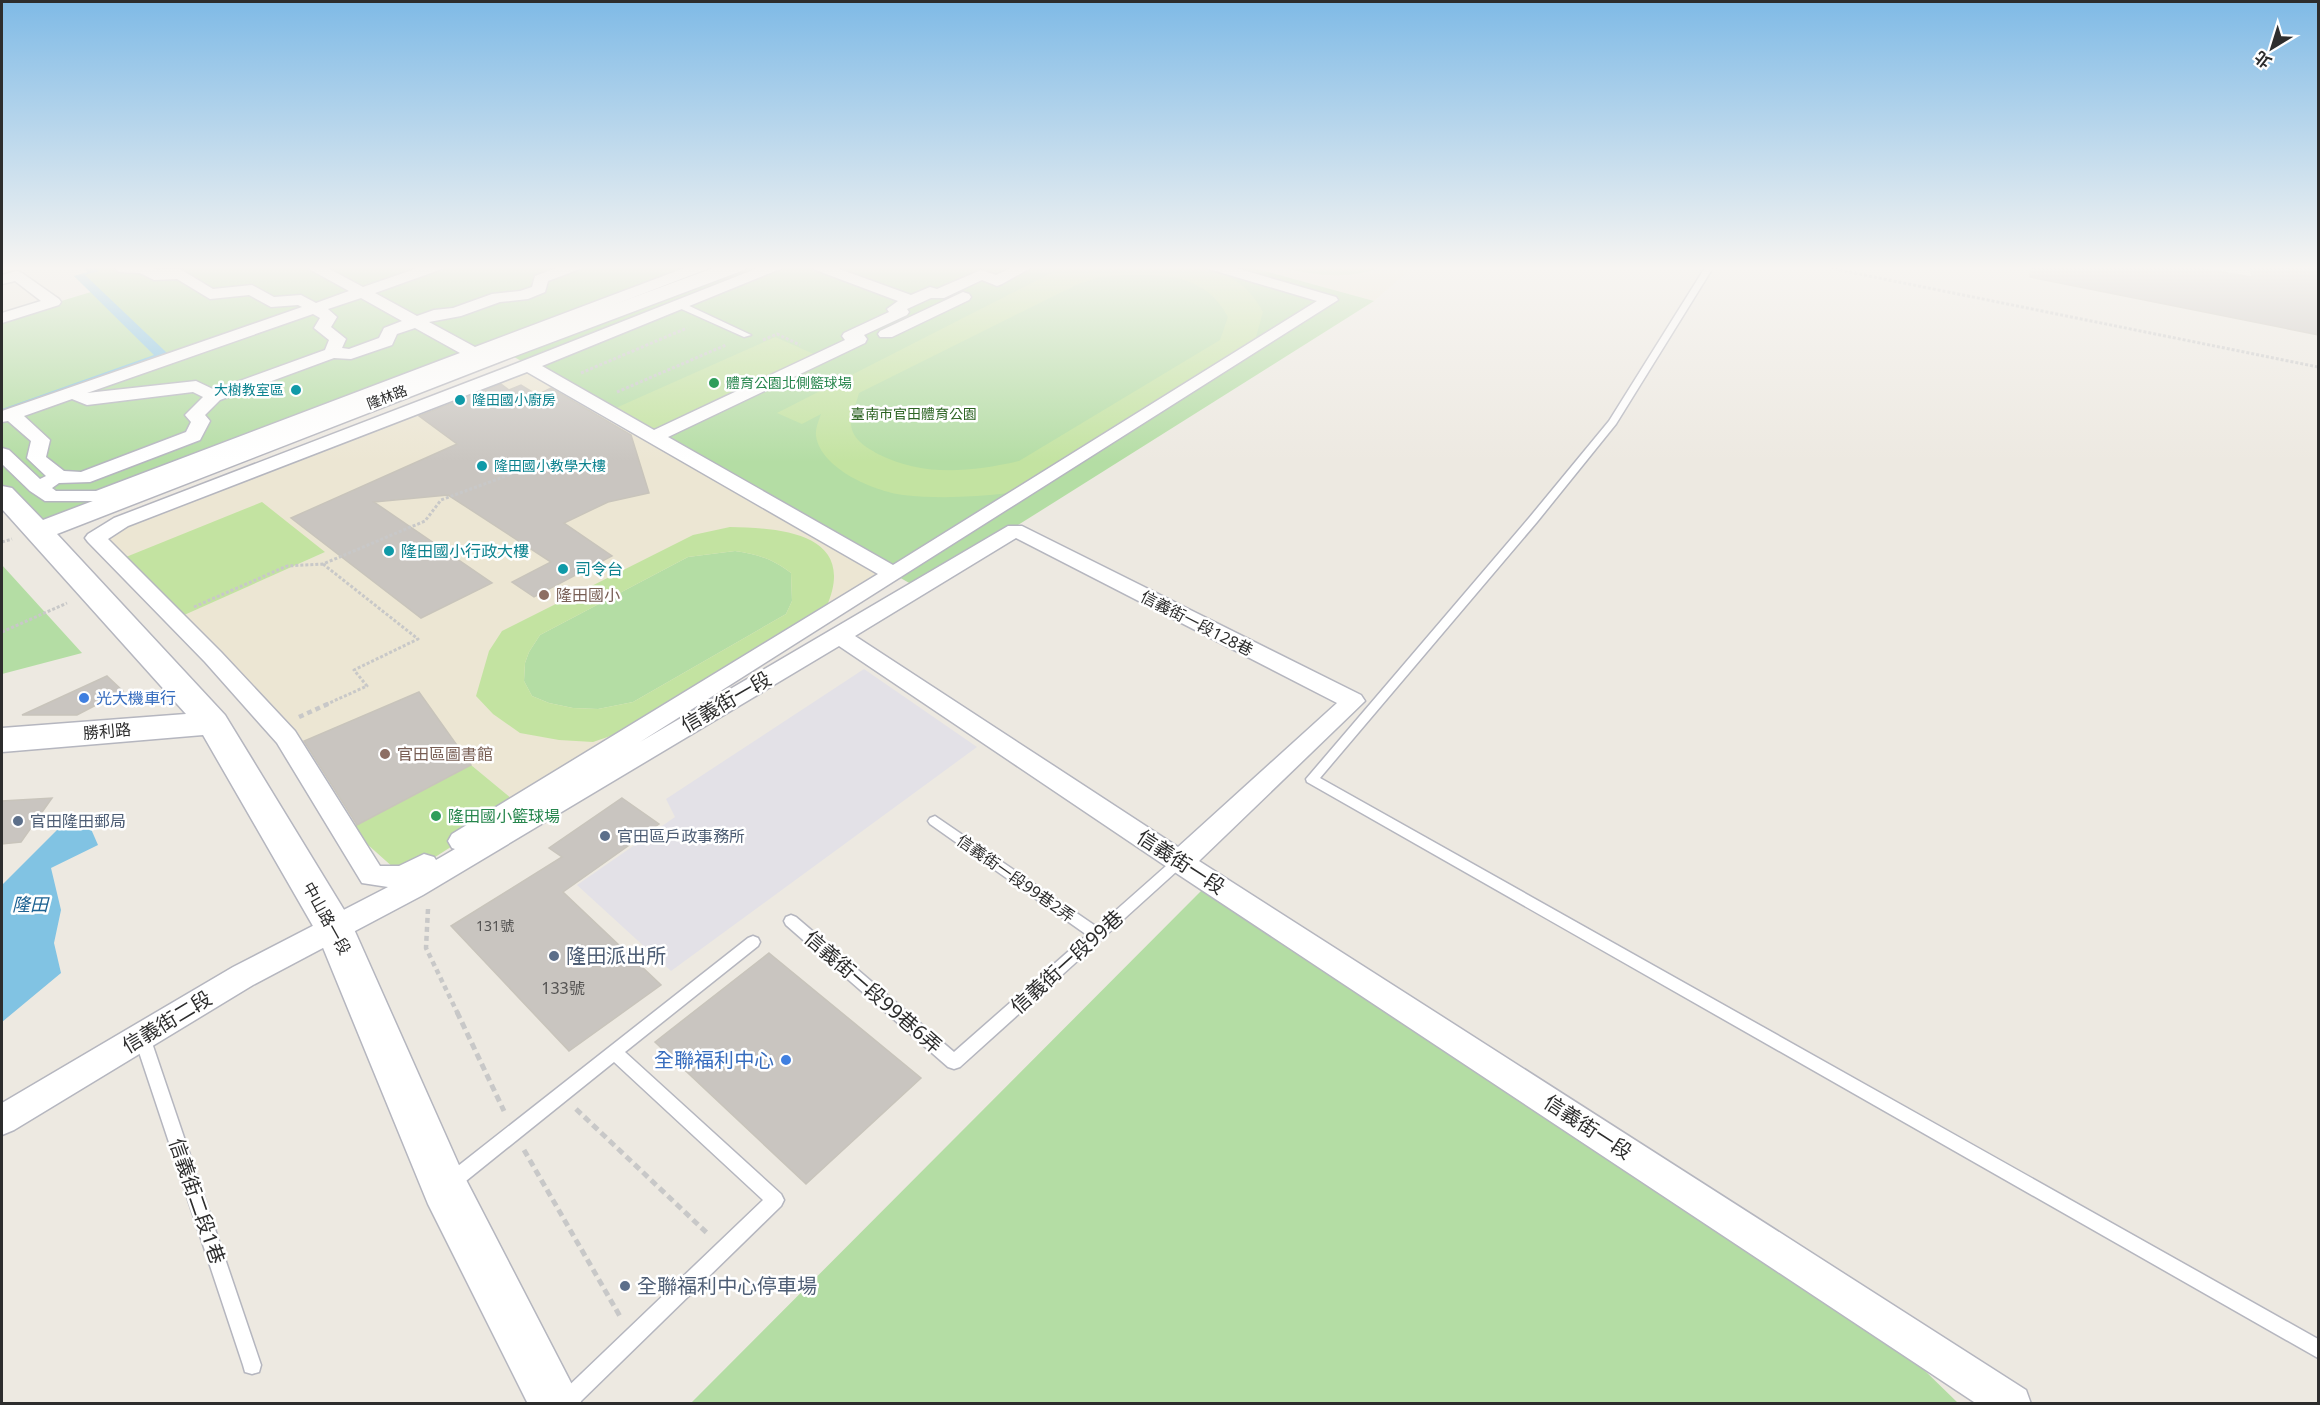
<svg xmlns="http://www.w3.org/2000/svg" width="2320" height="1405" font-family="'Noto Sans','Noto Sans TC',sans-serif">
<rect width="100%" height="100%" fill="#ede9e1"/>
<path fill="#e3e1e7" d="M 864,669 L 977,747 L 671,971 L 577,885 L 675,817 L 666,799 Z"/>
<path fill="#ece6d3" d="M 1246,266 L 1414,266 L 1374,301 Z
M 525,362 L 893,574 L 518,804 L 471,765 L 419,692 L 301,743 L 182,616 L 325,552 L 121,559 L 99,537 Z"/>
<path fill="#b4dda4" d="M 80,266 L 732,266 L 39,531 L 2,494 L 2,319 L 91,292 L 74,276 L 88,272 Z
M 737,266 L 1246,266 L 1374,301 L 918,588 L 509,354 Z
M 735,551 C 757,554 773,559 791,573 L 792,601 L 786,614 L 633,702 L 598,709 L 573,708 L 549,703 L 532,696 L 524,681 L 525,663 L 529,652 L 540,635 L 688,557 Z
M 2,565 L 82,653 L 2,674 Z
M 1203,889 L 1918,1364 L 1958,1403 L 690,1404 Z"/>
<path fill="#c3e3a1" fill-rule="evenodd" d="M 1065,266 L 1195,266 C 1227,273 1247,282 1263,312 L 1256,337 L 1248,349 L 1009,493 C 974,497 939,499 903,495 C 874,491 821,469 816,436 C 815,429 819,420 821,414 L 802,424 L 777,413 ZM 1124,275 C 1167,275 1205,274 1228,317 L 1220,340 L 1019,461 C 971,472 923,477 878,454 C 866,447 853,440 851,425 C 850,416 857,402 859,393 L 1078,284 L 1101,277 Z
M 1275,266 L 1384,266 C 1351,281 1309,275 1275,266 Z
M 775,337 L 816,355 L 649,434 L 609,411 Z
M 262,502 L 325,552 L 182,616 L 121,559 Z
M 730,527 C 783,528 859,534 826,608 L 628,730 L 593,742 L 559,740 L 520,733 L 493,714 L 476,696 L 489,651 L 502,631 L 693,535 ZM 735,551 C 757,554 773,559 791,573 L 792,601 L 786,614 L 633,702 L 598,709 L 573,708 L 549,703 L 532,696 L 524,681 L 525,663 L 529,652 L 540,635 L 688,557 Z
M 471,765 L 518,804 L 404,877 L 349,828 Z"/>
<path fill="#81c3e3" d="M 80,266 L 92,266 L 99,271 L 85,275 L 167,353 L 2,412 L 2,409 L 154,355 L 74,276 L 88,272 Z
M 63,824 L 91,829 L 98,845 L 51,868 L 61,910 L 54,943 L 61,973 L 2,1022 L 2,885 Z"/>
<path fill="#c9c5c0" stroke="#c8c4bb" stroke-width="1.5" d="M 2031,266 L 2186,266 L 2252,277 L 2250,266 L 2319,266 L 2319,335 L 2030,277 Z
M 501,384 L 509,390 L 521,385 L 537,395 L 551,388 L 631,435 L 649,493 L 608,502 L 564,523 L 612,556 L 534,597 L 512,582 L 551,562 L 448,495 L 374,502 L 492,583 L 421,618 L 291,518 L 457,444 L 419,416 Z
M 107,676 L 123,691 L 77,715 L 22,715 Z
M 419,692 L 471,765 L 357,825 L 304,741 Z
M 52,798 L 21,842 L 2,844 L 2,801 Z
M 622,798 L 659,824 L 563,892 L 661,985 L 569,1051 L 451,926 L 562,857 L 549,848 Z
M 769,953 L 921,1078 L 806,1184 L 655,1042 Z"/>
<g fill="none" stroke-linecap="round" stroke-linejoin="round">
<g stroke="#b5b6bf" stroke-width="3">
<path id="lane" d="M 1706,266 L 1714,266 L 1616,424 L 1537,522 L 1320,778 L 2318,1339 L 2318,1358 L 1307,782 L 1306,779 L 1529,518 L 1609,421 Z
M 677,303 L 683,303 L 751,335 L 744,337 L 677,307 Z
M 935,816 L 1097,927 L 1175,858 L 1180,857 L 1185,858 L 1187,862 L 960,1067 L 954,1069 L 948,1067 L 786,925 L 784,921 L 786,917 L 791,915 L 796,917 L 954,1052 L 1087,935 L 930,824 L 928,821 L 930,818 Z
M 753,936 L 758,938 L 760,942 L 758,946 L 625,1052 L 781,1194 L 784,1200 L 781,1206 L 578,1404 L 556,1404 L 558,1396 L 763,1200 L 614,1062 L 456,1189 L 450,1191 L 444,1189 L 442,1183 L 444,1177 L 748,938 Z
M 142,1030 L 147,1032 L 150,1037 L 261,1365 L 259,1372 L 252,1374 L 245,1372 L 243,1365 L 134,1037 L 137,1032 Z"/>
</g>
<g stroke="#b5b6bf" stroke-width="3">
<path id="street" d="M 112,266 L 149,266 L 157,270 L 180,269 L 213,289 L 252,285 L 274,297 L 301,295 L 316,303 L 349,291 L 309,269 L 307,266 L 324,266 L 363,287 L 424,266 L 444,266 L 442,269 L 375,293 L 417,316 L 434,310 L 453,308 L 492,294 L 520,291 L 532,287 L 535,276 L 562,266 L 582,266 L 580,269 L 548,281 L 545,292 L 528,299 L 500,302 L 461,316 L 429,322 L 475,347 L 690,266 L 710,266 L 707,269 L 105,501 L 45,501 L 30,491 L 2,464 L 2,448 L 9,450 L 40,479 L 46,476 L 27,458 L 31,441 L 8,421 L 2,422 L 2,411 L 302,307 L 298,305 L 271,307 L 249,295 L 210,299 L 177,279 L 154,280 L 140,273 L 119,272 ZM 361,298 L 402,321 L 384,328 L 379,338 L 349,349 L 342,348 L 346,339 L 331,327 L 337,317 L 328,309 ZM 313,314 L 320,318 L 314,328 L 329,340 L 325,350 L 215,390 L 196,381 L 87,393 ZM 415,328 L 460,353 L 96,491 L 56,491 L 52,488 L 59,483 L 90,482 L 200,440 L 210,421 L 205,415 L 220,400 L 334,358 L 351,359 L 392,345 L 397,334 ZM 193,392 L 203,397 L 185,415 L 191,422 L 186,432 L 81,472 L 64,471 L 46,457 L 50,440 L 24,416 L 72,399 L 87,405 Z
M 763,266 L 783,266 L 780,269 L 542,366 L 654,430 L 845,340 L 842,336 L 844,333 L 889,312 L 887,309 L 898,301 L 813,269 L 811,266 L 831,266 L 911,295 L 930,287 L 937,289 L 981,270 L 996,275 L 1015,266 L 1034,266 L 1002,284 L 997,286 L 982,280 L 944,298 L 931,298 L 907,309 L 909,312 L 907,315 L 864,335 L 867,339 L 865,343 L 668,437 L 893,565 L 1317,301 L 1209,269 L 1207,266 L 1229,266 L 1336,297 L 1338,300 L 640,742 L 1008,526 L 1022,526 L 1361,695 L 1365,701 L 1199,861 L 2026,1390 L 2031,1404 L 1977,1404 L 1170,869 L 839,646 L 423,895 L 253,985 L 14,1130 L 2,1135 L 2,1103 L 233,967 L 388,887 L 362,883 L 277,743 L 205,662 L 88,542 L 85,538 L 88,534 L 114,518 L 515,364 ZM 527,372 L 878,574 L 452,834 L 448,841 L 452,848 L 455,849 L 436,860 L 434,857 L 424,854 L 399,866 L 380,866 L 295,731 L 221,652 L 108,539 L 128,526 ZM 1016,538 L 1337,703 L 1178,847 L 855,636 Z
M 17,271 L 22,273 L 59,299 L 61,302 L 59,305 L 2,323 L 2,313 L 41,301 L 15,281 L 2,284 L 2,275 Z
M 963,292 L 969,294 L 971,297 L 969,300 L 892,337 L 880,337 L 878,334 L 880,331 Z"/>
</g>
<g stroke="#b5b6bf" stroke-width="3">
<path id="secondary" d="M 719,266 L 747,266 L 744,270 L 502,361 L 57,534 L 225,715 L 349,918 L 462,1172 L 582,1404 L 528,1404 L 428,1204 L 317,933 L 203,735 L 2,752 L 2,728 L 186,714 L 2,509 L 2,486 L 12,488 L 43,520 L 486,351 Z"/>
</g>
<path stroke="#c8c8c8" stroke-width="3" stroke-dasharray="3 2" stroke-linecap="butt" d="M 1820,266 L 2318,367
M 763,340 L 777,334 L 800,345
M 581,373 L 687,328
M 617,392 L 726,345
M 2,542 L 12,539
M 323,564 L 418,639 L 354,670 L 367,686 L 327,704
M 194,607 L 287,566 L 323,564 L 425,521 L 441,500 L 541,463
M 2,632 L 67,603"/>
<path stroke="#c8c8c8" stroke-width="4.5" stroke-dasharray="5 4" stroke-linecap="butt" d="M 299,717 L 330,703
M 428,909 L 426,948 L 458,1014"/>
<path stroke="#c8c8c8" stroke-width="5" stroke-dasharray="7 4.5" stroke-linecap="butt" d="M 457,1012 L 504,1111
M 576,1109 L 708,1234
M 524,1150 L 621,1318"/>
<use href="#lane" fill="#fff" fill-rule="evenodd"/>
<use href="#street" fill="#fff" fill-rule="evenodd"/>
<use href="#secondary" fill="#fff" fill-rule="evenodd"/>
</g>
<linearGradient id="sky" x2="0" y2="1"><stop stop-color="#7fbae6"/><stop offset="0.58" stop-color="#f7f5f2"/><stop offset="1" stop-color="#f7f5f2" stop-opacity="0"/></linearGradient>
<rect width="2320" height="462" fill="url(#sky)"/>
<g fill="#2e9e5b" stroke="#fff" stroke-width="2">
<circle cx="714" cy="383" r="6"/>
<circle cx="436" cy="816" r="6"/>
</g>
<g fill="#0f9aa8" stroke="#fff" stroke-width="2">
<circle cx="296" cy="390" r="6"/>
<circle cx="460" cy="400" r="6"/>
<circle cx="482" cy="466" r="6"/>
<circle cx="389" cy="551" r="6"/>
<circle cx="563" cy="569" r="6"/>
</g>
<g fill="#8d6e63" stroke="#fff" stroke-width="2">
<circle cx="544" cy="595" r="6"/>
<circle cx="385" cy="754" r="6"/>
</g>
<g fill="#3f7fe0" stroke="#fff" stroke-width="2">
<circle cx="84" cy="698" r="6"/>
<circle cx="786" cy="1060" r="6"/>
</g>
<g fill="#5c6f8a" stroke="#fff" stroke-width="2">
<circle cx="18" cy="821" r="6"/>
<circle cx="605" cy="836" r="6"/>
<circle cx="554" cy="956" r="6"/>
<circle cx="625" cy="1286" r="6"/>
</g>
<g text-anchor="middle" stroke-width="5" stroke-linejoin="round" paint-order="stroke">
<g font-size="14" fill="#27864d" stroke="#fff" text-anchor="start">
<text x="726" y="388">體育公園北側籃球場</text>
</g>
<g font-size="14" fill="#0d838f" stroke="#fff" text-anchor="start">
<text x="284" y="395" text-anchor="end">大樹教室區</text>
<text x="472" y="405">隆田國小廚房</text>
<text x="494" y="471">隆田國小教學大樓</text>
</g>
<g font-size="14" fill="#2d2d2d" stroke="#fff">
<text transform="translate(387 397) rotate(-21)" y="5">隆林路</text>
</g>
<g font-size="14" fill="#2d6423" stroke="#fff">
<text x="914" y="419">臺南市官田體育公園</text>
</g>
<g font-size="14" fill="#545352">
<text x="495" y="931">131號</text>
</g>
<g font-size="16" fill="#0d838f" stroke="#fff" text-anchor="start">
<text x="401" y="557">隆田國小行政大樓</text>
<text x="575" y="575">司令台</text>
</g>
<g font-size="16" fill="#785e54" stroke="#fff" text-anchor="start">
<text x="556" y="601">隆田國小</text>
<text x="397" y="760">官田區圖書館</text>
</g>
<g font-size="16" fill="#2d2d2d" stroke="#fff">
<text transform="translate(1197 623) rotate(27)" y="6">信義街一段128巷</text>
<text transform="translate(107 731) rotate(-5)" y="6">勝利路</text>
<text transform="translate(1016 878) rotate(35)" y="6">信義街一段99巷2弄</text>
<text transform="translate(327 918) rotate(61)" y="6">中山路一段</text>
</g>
<g font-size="16" fill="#366cbe" stroke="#fff" text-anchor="start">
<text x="96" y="704">光大機車行</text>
</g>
<g font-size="16" fill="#27864d" stroke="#fff" text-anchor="start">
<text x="448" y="822">隆田國小籃球場</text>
</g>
<g font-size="16" fill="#4e5e75" stroke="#fff" text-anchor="start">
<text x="30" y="827">官田隆田郵局</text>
<text x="617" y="842">官田區戶政事務所</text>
</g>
<g font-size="16" fill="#545352">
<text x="563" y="994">133號</text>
</g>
<g font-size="18" font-style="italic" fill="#1d6292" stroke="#fff">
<text x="30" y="911">隆田</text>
</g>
<g font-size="20" fill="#2d2d2d" stroke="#fff">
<text transform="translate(726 702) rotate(-30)" y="7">信義街一段</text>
<text transform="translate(1181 862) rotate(33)" y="7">信義街一段</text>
<text transform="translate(1067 962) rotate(-42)" y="7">信義街一段99巷</text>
<text transform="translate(873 992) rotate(41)" y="7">信義街一段99巷6弄</text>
<text transform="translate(167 1022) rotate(-31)" y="7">信義街二段</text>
<text transform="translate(1588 1127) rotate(33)" y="7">信義街一段</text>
<text transform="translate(197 1201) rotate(71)" y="7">信義街二段1巷</text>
</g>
<g font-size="20" fill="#4e5e75" stroke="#fff" text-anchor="start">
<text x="566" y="963">隆田派出所</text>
<text x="637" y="1293">全聯福利中心停車場</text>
</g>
<g font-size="20" fill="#366cbe" stroke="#fff" text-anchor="end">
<text x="774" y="1067">全聯福利中心</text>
</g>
</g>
<rect width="2320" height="1405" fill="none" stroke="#2d2d2d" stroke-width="6"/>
<g transform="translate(2272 48) rotate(218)" stroke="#ffffff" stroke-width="4.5" paint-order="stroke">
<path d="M0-4.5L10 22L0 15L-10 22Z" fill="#2d2d2d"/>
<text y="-9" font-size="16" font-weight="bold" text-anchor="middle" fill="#2d2d2d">北</text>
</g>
</svg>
